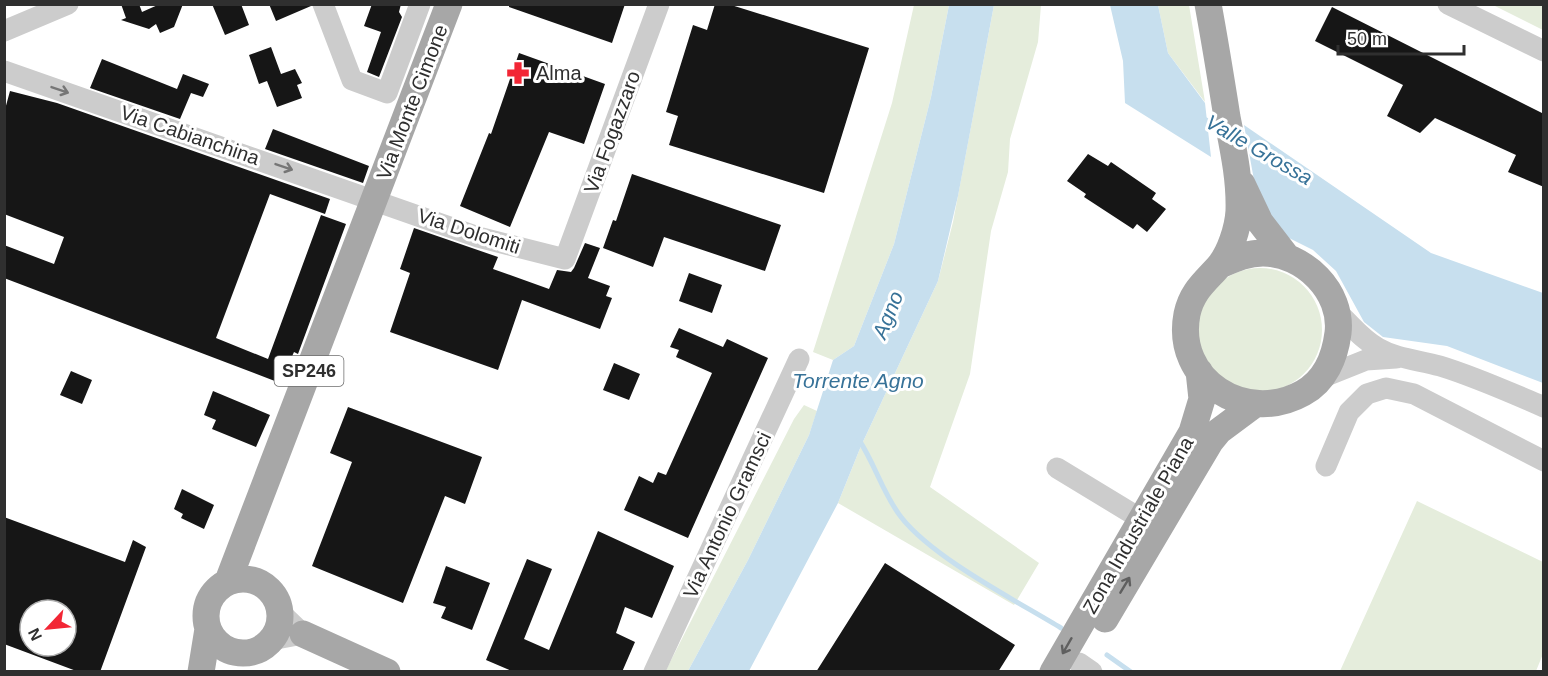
<svg xmlns="http://www.w3.org/2000/svg" width="1548" height="676" font-family="Arial,sans-serif">
<rect width="100%" height="100%" fill="#fff"/>
<path fill="#e5eddc" d="M 914,5 L 949,5 L 931,97 L 894,244 L 854,346 L 833,360 L 813,352 L 892,103 Z
M 994,5 L 1041,5 L 1038,42 L 1010,139 L 1008,172 L 991,231 L 970,374 L 930,487 L 1039,563 L 1014,605 L 838,503 L 861,446 L 938,281 L 953,222 Z
M 1158,5 L 1189,5 L 1205,102 L 1168,53 Z
M 1493,5 L 1543,5 L 1543,30 Z
M1198 330a62 62 0 1 1 124 0a62 62 0 1 1-124 0Z
M 804,405 L 817,411 L 809,435 L 748,560 L 688,671 L 665,672 L 794,419 Z
M 1417,501 L 1543,562 L 1543,654 L 1536,671 L 1340,671 Z"/>
<path fill="#c7dfee" d="M 949,5 L 994,5 L 958,196 L 938,281 L 861,446 L 838,503 L 749,671 L 688,671 L 748,560 L 809,435 L 833,360 L 854,346 L 894,244 L 931,97 Z
M 1110,5 L 1158,5 L 1168,53 L 1205,103 L 1211,157 L 1125,103 L 1123,61 Z
M 1244,125 L 1431,253 L 1543,293 L 1543,383 L 1447,346 L 1383,337 L 1364,322 L 1336,271 L 1313,250 L 1289,238 L 1269,220 L 1256,191 Z"/>
<g fill="none" stroke-linecap="round" stroke-linejoin="round">
<path stroke="#c7dfee" stroke-width="5" d="M 1202,118 L 1220,127
M 859,440 C 875,464 883,494 901,517 C 933,558 1015,600 1061,628
M 1107,655 L 1131,672"/>
</g>
<path fill="#161616" fill-rule="evenodd" d="M 121,4 L 139,4 L 142,12 L 160,4 L 183,4 L 174,27 L 160,33 L 156,24 L 149,29 L 121,20 L 126,18 Z
M 212,4 L 241,4 L 249,25 L 225,35 Z
M 269,4 L 311,4 L 311,6 L 276,21 Z
M 372,4 L 401,4 L 399,12 L 402,17 L 379,77 L 367,72 L 381,32 L 364,26 Z
M 509,4 L 625,4 L 612,43 L 509,7 Z
M 715,4 L 728,4 L 869,48 L 824,193 L 669,145 L 678,116 L 666,112 L 693,25 L 707,30 Z
M 1332,7 L 1544,114 L 1544,187 L 1508,172 L 1516,155 L 1435,118 L 1420,133 L 1387,116 L 1403,85 L 1315,41 Z
M 271,47 L 281,74 L 295,69 L 302,83 L 297,85 L 302,98 L 277,107 L 267,81 L 259,84 L 249,55 Z
M 519,53 L 605,84 L 584,144 L 549,132 L 510,227 L 460,206 L 489,133 L 491,134 Z
M 102,59 L 177,89 L 183,74 L 209,84 L 203,97 L 191,93 L 180,119 L 90,88 Z
M 10,91 L 57,103 L 330,199 L 325,214 L 270,194 L 216,338 L 268,359 L 321,215 L 346,224 L 298,354 L 294,352 L 280,383 L 4,278 L 4,245 L 54,264 L 64,237 L 4,214 L 4,113 Z
M 273,129 L 369,166 L 363,183 L 265,149 Z
M 1088,154 L 1108,166 L 1111,162 L 1156,193 L 1152,199 L 1166,209 L 1147,232 L 1137,224 L 1133,229 L 1084,197 L 1086,194 L 1067,181 Z
M 632,174 L 781,225 L 765,271 L 664,237 L 653,267 L 603,248 L 613,220 L 616,221 Z
M 414,228 L 498,257 L 493,269 L 549,289 L 557,270 L 571,272 L 574,268 L 585,243 L 600,248 L 588,278 L 610,286 L 606,296 L 612,298 L 600,329 L 522,300 L 498,370 L 390,332 L 410,273 L 400,269 Z
M 689,273 L 722,285 L 712,313 L 679,301 Z
M 679,328 L 723,347 L 727,339 L 768,358 L 688,538 L 624,510 L 639,476 L 653,483 L 658,472 L 666,475 L 712,373 L 676,357 L 679,350 L 670,347 Z
M 614,363 L 640,374 L 629,400 L 603,390 Z
M 71,371 L 92,380 L 82,404 L 60,395 Z
M 213,391 L 270,415 L 256,447 L 212,429 L 216,420 L 204,415 Z
M 348,407 L 482,457 L 465,504 L 445,496 L 403,603 L 312,566 L 352,462 L 330,453 Z
M 182,489 L 214,505 L 204,529 L 181,518 L 183,514 L 174,509 Z
M 4,517 L 125,562 L 133,540 L 146,547 L 100,672 L 79,672 L 4,644 ZM 30,610 L 66,610 L 66,646 L 30,646 Z
M 598,531 L 674,566 L 652,618 L 625,607 L 616,633 L 635,642 L 622,672 L 514,672 L 486,660 L 527,559 L 552,569 L 524,639 L 549,650 Z
M 885,563 L 1015,645 L 998,672 L 816,672 Z
M 446,566 L 490,583 L 472,630 L 441,618 L 446,607 L 433,603 Z"/>
<g fill="none" stroke-linecap="round" stroke-linejoin="round">
<path stroke="#ccc" stroke-width="21" d="M 323,4 L 352,80 L 387,93 L 420,4
M 1448,4 L 1544,51
M 4,31 L 68,4
M 4,71 L 478,237 L 565,259 L 659,4
M 1336,311 C 1350,323 1361,339 1378,348 C 1397,359 1419,360 1440,366 C 1476,377 1509,392 1544,407
M 1321,378 L 1366,360 L 1396,358
M 1326,466 L 1349,412 L 1367,394 L 1386,388 L 1414,394 L 1544,461
M 1057,468 L 1141,519
M 280,612 L 303,634
M 271,640 L 303,634
M 1079,663 L 1092,672
M 654,672 L 799,359"/>
<path stroke="#a7a7a7" stroke-width="27" d="M 1208,4 C 1215,42 1221,79 1227,117 C 1233,148 1240,179 1239,211 C 1238,228 1230,253 1219,266 C 1205,282 1192,291 1187,314 C 1174,381 1246,425 1303,393 C 1325,381 1335,357 1338,333 C 1343,292 1304,253 1263,253 C 1247,253 1234,259 1220,265
M 1242,184 L 1260,222 L 1287,257
M206 616a37 37 0 1 1 74 0a37 37 0 1 1-74 0Z
M 228,581 L 449,4
M 1105,619 L 1210,442 L 1219,431 L 1254,405
M 303,634 L 387,672
M 201,672 L 208,629
M 1053,672 L 1192,432 L 1202,399 L 1199,371"/>
</g>
<defs><path id="oneway-shaft" d="M-6 0H5M1.5-3L5.5 0L1.5 3" fill="none" stroke-width="1.6" stroke-linecap="round" stroke-linejoin="round" transform="scale(1.5)"/></defs>
<g stroke="#767676">
<use href="#oneway-shaft" transform="translate(60 90) rotate(19)"/>
<use href="#oneway-shaft" transform="translate(284 167) rotate(19)"/>
</g>
<g stroke="#5f5f5f">
<use href="#oneway-shaft" transform="translate(1125 585) rotate(-59)"/>
<use href="#oneway-shaft" transform="translate(1067 646) rotate(120)"/>
</g>
<defs>
<g id="pharmacy-bare" transform="scale(1.8)"><path d="M-2-6h4v4h4v4h-4v4h-4v-4h-4v-4h4Z" fill="#f22635" stroke="#fff" stroke-width="2.5" paint-order="stroke"/></g>
</defs>
<g fill-rule="evenodd">
<use href="#pharmacy-bare" x="518" y="73"/>
</g>
<g text-anchor="middle" stroke-width="6" stroke-linejoin="round" paint-order="stroke">
<rect fill="#fff" stroke="#6d6d6d" stroke-width="1.5" x="274.5" y="356" width="69" height="30" rx="4.5"/>
<g font-size="18" font-weight="bold" fill="#2f2f2f">
<text x="309" y="377">SP246</text>
</g>
<g font-size="20" fill="#2f2f2f" stroke="#fff" text-anchor="start">
<text x="536" y="80">Alma</text>
</g>
<g font-size="20" fill="#2f2f2f" stroke="#fff">
<text transform="translate(412 102) rotate(-69)" y="7">Via Monte Cimone</text>
<text transform="translate(612 132) rotate(-70)" y="7">Via Fogazzaro</text>
<text transform="translate(190 135) rotate(19)" y="7">Via Cabianchina</text>
<text transform="translate(469 231) rotate(18)" y="7">Via Dolomiti</text>
<text transform="translate(727 515) rotate(-65)" y="7">Via Antonio Gramsci</text>
<text transform="translate(1138 525) rotate(-60)" y="7">Zona Industriale Piana</text>
</g>
<g font-size="21" font-style="italic" fill="#377298" stroke="#fff">
<text transform="translate(1259 150) rotate(30)" y="7">Valle Grossa</text>
<text transform="translate(888 315) rotate(-68)" y="7">Agno</text>
<text x="858" y="388">Torrente Agno</text>
</g>
</g>
<rect width="1548" height="676" fill="none" stroke="#2f2f2f" stroke-width="12"/>
<g transform="translate(48 628) rotate(244)"><circle r="28" fill="#ffffff" stroke="#acacac" stroke-width="1.5"/>
<path d="M0-4.5L10 22L0 15L-10 22Z" fill="#f22635"/>
<text y="-9" font-size="16" font-weight="bold" text-anchor="middle" fill="#2f2f2f">N</text>
</g>
<path d="M1338 45v9h126v-9" fill="none" stroke="#2f2f2f" stroke-width="3"/>
<text x="1347" y="45" font-size="18" fill="#2f2f2f" stroke="#ffffff" stroke-width="4.5" paint-order="stroke">50 m</text>
</svg>
